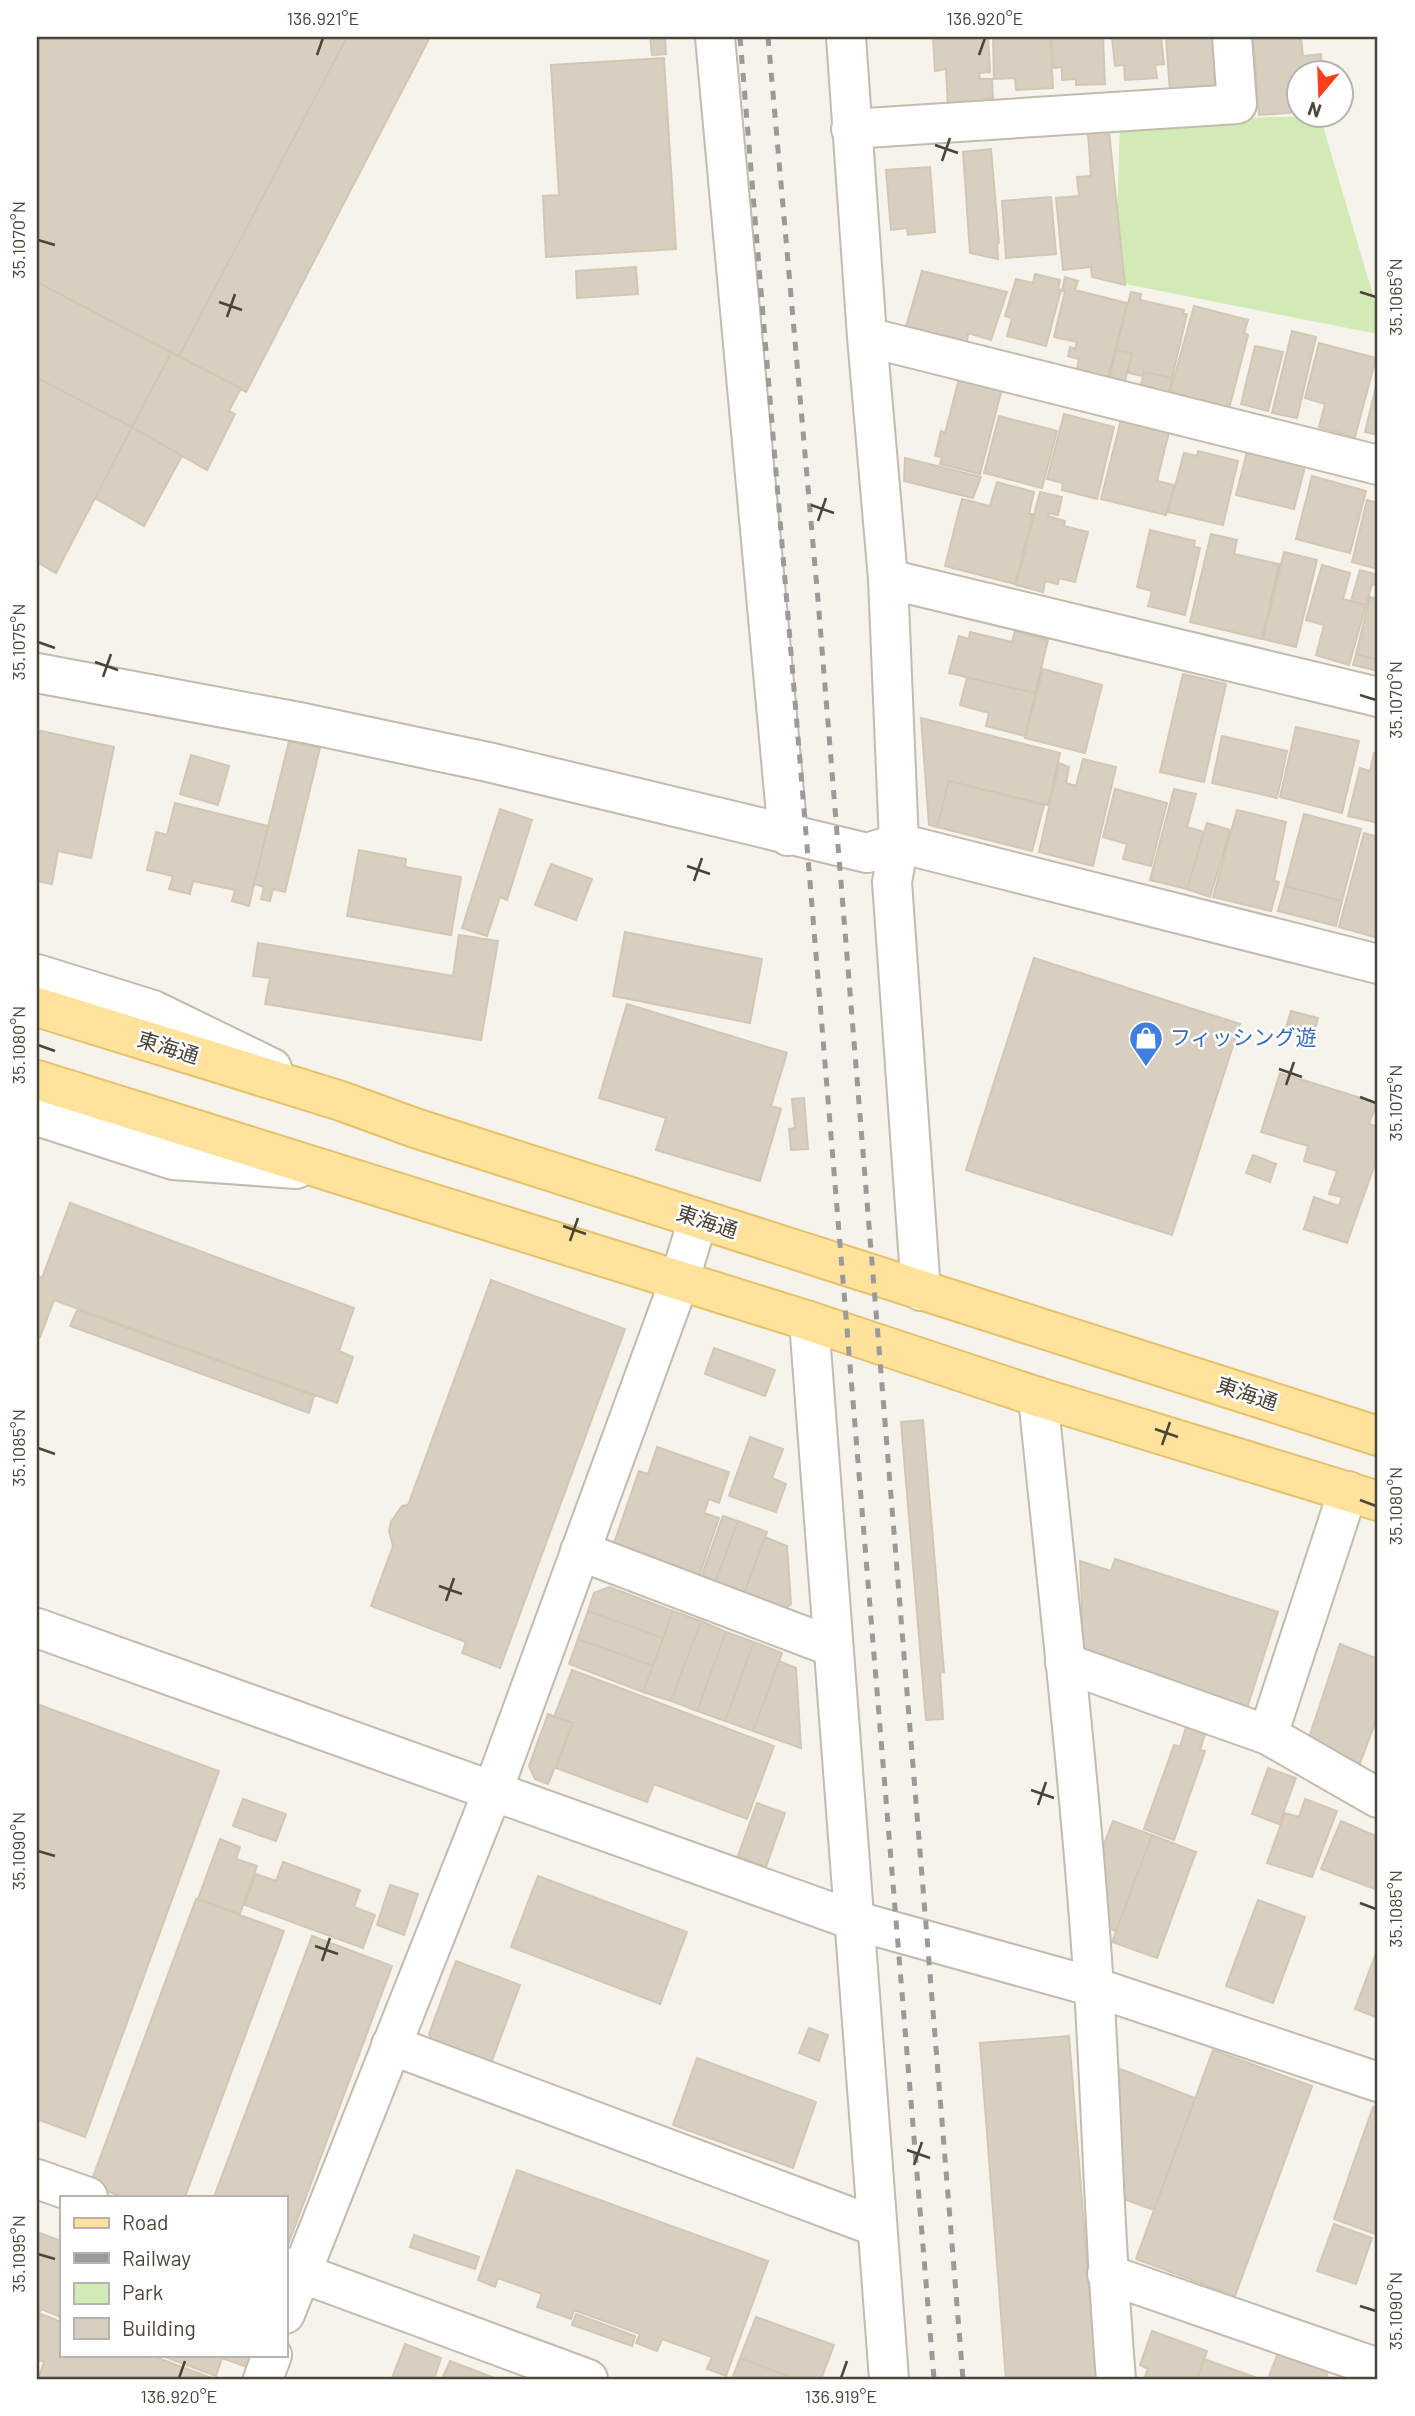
<svg xmlns="http://www.w3.org/2000/svg" width="1415" height="2416" font-family="Barlow,'Noto Sans JP',sans-serif">
<rect width="100%" height="100%" fill="#f6f3ec"/>
<path fill="#d2eab5" d="M 1320,116 L 1378,312 L 1378,334 L 1115,282 L 1120,121 Z"/>
<path fill="#d8cfc1" stroke="#d3c7b4" stroke-width="2" d="M 37,37 L 347,37 L 179,356 L 37,282 Z
M 347,37 L 430,37 L 246,392 L 179,356 Z
M 650,37 L 665,37 L 666,54 L 652,55 Z
M 933,37 L 988,37 L 990,72 L 979,73 L 980,79 L 992,79 L 993,98 L 982,99 L 983,104 L 948,106 L 946,69 L 935,71 Z
M 993,37 L 1050,37 L 1053,88 L 1016,90 L 1015,78 L 994,79 Z
M 1052,37 L 1103,37 L 1105,84 L 1076,85 L 1076,79 L 1062,80 L 1062,67 L 1054,68 Z
M 1112,37 L 1161,37 L 1164,64 L 1155,65 L 1157,78 L 1125,80 L 1124,65 L 1115,66 Z
M 1166,37 L 1218,37 L 1221,70 L 1214,71 L 1215,90 L 1170,93 Z
M 1253,37 L 1301,37 L 1303,56 L 1321,54 L 1322,74 L 1300,74 L 1300,112 L 1259,115 Z
M 664,58 L 676,249 L 546,257 L 543,196 L 559,195 L 551,65 Z
M 1109,131 L 1125,285 L 1092,277 L 1091,267 L 1063,270 L 1056,198 L 1079,196 L 1077,177 L 1091,176 L 1088,133 Z
M 991,149 L 999,243 L 997,244 L 998,259 L 970,253 L 963,152 Z
M 930,167 L 935,232 L 908,235 L 907,228 L 891,230 L 886,170 Z
M 1051,197 L 1056,254 L 1006,258 L 1002,201 Z
M 636,267 L 638,294 L 577,298 L 576,271 Z
M 922,271 L 1007,292 L 991,340 L 968,333 L 967,342 L 906,327 Z
M 1035,274 L 1060,280 L 1058,289 L 1061,290 L 1046,346 L 1007,336 L 1012,318 L 1005,316 L 1016,279 L 1033,283 Z
M 1065,277 L 1078,281 L 1075,290 L 1127,303 L 1108,377 L 1077,369 L 1079,359 L 1068,356 L 1070,347 L 1075,349 L 1077,342 L 1054,337 L 1065,291 L 1062,291 Z
M 37,282 L 171,353 L 132,427 L 37,378 Z
M 1131,292 L 1141,294 L 1140,300 L 1184,310 L 1183,314 L 1187,314 L 1172,378 L 1144,372 L 1143,376 L 1128,373 L 1132,353 L 1116,350 Z
M 1194,306 L 1248,320 L 1244,333 L 1248,335 L 1230,405 L 1227,404 L 1226,407 L 1173,393 L 1171,389 Z
M 1292,331 L 1316,337 L 1297,418 L 1272,413 Z
M 1319,343 L 1376,358 L 1355,437 L 1319,427 L 1325,404 L 1305,398 Z
M 1255,346 L 1283,352 L 1268,411 L 1241,404 Z
M 1116,350 L 1132,353 L 1125,381 L 1110,377 Z
M 171,353 L 241,388 L 229,411 L 235,414 L 207,470 L 132,427 Z
M 1144,372 L 1172,378 L 1169,392 L 1141,385 Z
M 960,375 L 1003,385 L 980,474 L 940,464 L 942,457 L 935,456 L 941,431 L 945,433 Z
M 37,378 L 132,427 L 56,573 L 37,562 Z
M 1378,378 L 1378,435 L 1365,432 Z
M 1064,414 L 1114,427 L 1097,499 L 1062,490 L 1063,483 L 1047,479 Z
M 999,416 L 1057,431 L 1042,488 L 984,473 Z
M 1121,420 L 1169,432 L 1157,481 L 1174,485 L 1166,515 L 1101,499 Z
M 132,427 L 182,456 L 144,526 L 95,498 Z
M 1249,444 L 1307,459 L 1294,509 L 1236,495 Z
M 1198,451 L 1238,461 L 1223,525 L 1168,512 L 1184,453 L 1197,456 Z
M 905,458 L 981,477 L 973,498 L 904,481 Z
M 1312,476 L 1366,491 L 1350,553 L 1296,539 Z
M 997,482 L 1034,492 L 1029,514 L 1033,514 L 1015,584 L 945,566 L 962,499 L 990,506 Z
M 1040,492 L 1062,497 L 1058,515 L 1049,513 L 1048,516 L 1065,521 L 1064,526 L 1088,532 L 1075,582 L 1059,578 L 1058,584 L 1045,581 L 1043,592 L 1016,585 Z
M 1367,500 L 1378,503 L 1378,569 L 1352,562 Z
M 1150,530 L 1195,541 L 1194,547 L 1200,548 L 1185,615 L 1148,606 L 1152,591 L 1137,587 Z
M 1211,534 L 1237,540 L 1234,554 L 1279,564 L 1262,639 L 1190,622 Z
M 1284,552 L 1317,560 L 1296,647 L 1263,639 Z
M 1322,565 L 1350,573 L 1343,599 L 1366,605 L 1349,665 L 1316,655 L 1324,625 L 1306,620 Z
M 1360,570 L 1378,575 L 1378,586 L 1372,584 L 1366,605 L 1351,601 Z
M 1378,593 L 1378,660 L 1356,654 L 1370,597 L 1377,599 Z
M 1015,631 L 1048,640 L 1035,693 L 949,673 L 959,636 L 969,639 L 970,632 L 1012,642 Z
M 1356,654 L 1378,660 L 1378,671 L 1353,665 Z
M 1043,669 L 1102,685 L 1085,753 L 1025,738 Z
M 1183,674 L 1226,684 L 1204,782 L 1160,772 Z
M 967,678 L 1035,693 L 1025,736 L 986,726 L 989,713 L 960,705 Z
M 921,718 L 1060,753 L 1048,805 L 949,781 L 937,827 L 929,825 Z
M 1296,727 L 1359,741 L 1342,813 L 1280,797 Z
M 37,730 L 114,747 L 91,858 L 58,851 L 52,884 L 37,881 Z
M 1222,736 L 1287,751 L 1277,798 L 1212,783 Z
M 289,741 L 320,748 L 285,892 L 273,889 L 270,901 L 261,899 L 264,887 L 254,884 Z
M 1374,753 L 1378,754 L 1378,823 L 1348,816 L 1360,768 L 1370,771 Z
M 191,755 L 229,766 L 218,805 L 180,794 Z
M 1083,759 L 1116,767 L 1093,866 L 1039,852 L 1059,763 L 1069,767 L 1066,783 L 1076,786 Z
M 949,781 L 1044,805 L 1032,851 L 937,827 Z
M 1115,789 L 1167,803 L 1151,866 L 1123,859 L 1127,844 L 1103,837 Z
M 1174,789 L 1196,794 L 1187,827 L 1204,832 L 1187,889 L 1150,880 Z
M 175,803 L 268,826 L 249,906 L 232,901 L 235,890 L 193,881 L 190,894 L 169,889 L 173,876 L 147,870 L 156,832 L 167,835 Z
M 500,809 L 532,820 L 507,900 L 500,897 L 487,936 L 462,928 Z
M 1237,810 L 1286,822 L 1274,881 L 1279,882 L 1271,911 L 1213,897 Z
M 1304,814 L 1361,829 L 1342,901 L 1285,886 Z
M 1207,823 L 1230,830 L 1210,897 L 1187,889 Z
M 1364,833 L 1378,837 L 1378,938 L 1339,927 Z
M 359,850 L 406,859 L 405,867 L 461,877 L 451,935 L 347,916 Z
M 551,864 L 592,879 L 576,920 L 535,905 Z
M 1285,886 L 1342,901 L 1336,926 L 1278,911 Z
M 625,932 L 762,959 L 750,1023 L 613,996 Z
M 459,935 L 498,941 L 481,1040 L 265,1004 L 270,978 L 253,976 L 258,943 L 453,976 Z
M 1034,958 L 1240,1024 L 1172,1235 L 966,1170 Z
M 627,1004 L 787,1053 L 771,1106 L 781,1109 L 760,1181 L 656,1150 L 666,1118 L 599,1098 Z
M 1291,1011 L 1318,1018 L 1313,1038 L 1285,1031 Z
M 1280,1073 L 1377,1103 L 1369,1124 L 1378,1127 L 1378,1155 L 1347,1243 L 1304,1229 L 1314,1197 L 1339,1206 L 1342,1197 L 1329,1194 L 1337,1171 L 1304,1161 L 1308,1146 L 1261,1132 Z
M 804,1098 L 808,1149 L 791,1150 L 789,1129 L 795,1128 L 792,1099 Z
M 1253,1155 L 1276,1164 L 1270,1182 L 1246,1173 Z
M 70,1203 L 354,1308 L 339,1351 L 353,1357 L 337,1403 L 54,1300 L 40,1337 L 37,1339 L 37,1275 L 42,1278 Z
M 491,1280 L 625,1329 L 500,1668 L 462,1653 L 466,1642 L 371,1606 L 393,1546 L 389,1531 L 391,1522 L 402,1506 L 408,1505 Z
M 77,1310 L 314,1396 L 309,1413 L 70,1326 Z
M 714,1348 L 775,1370 L 765,1396 L 705,1374 Z
M 923,1420 L 944,1672 L 940,1673 L 943,1719 L 926,1720 L 901,1422 Z
M 750,1437 L 783,1449 L 772,1478 L 786,1484 L 776,1512 L 729,1496 Z
M 657,1447 L 729,1472 L 719,1503 L 709,1499 L 704,1513 L 719,1518 L 699,1576 L 618,1552 L 614,1543 L 639,1471 L 648,1474 Z
M 723,1516 L 738,1521 L 713,1588 L 699,1583 Z
M 738,1521 L 767,1532 L 742,1599 L 713,1588 Z
M 765,1537 L 787,1546 L 791,1604 L 779,1613 L 742,1599 Z
M 1115,1559 L 1278,1612 L 1247,1708 L 1084,1655 L 1080,1561 L 1111,1571 Z
M 609,1587 L 673,1611 L 663,1638 L 588,1611 L 594,1593 Z
M 588,1611 L 663,1638 L 653,1666 L 578,1639 Z
M 673,1611 L 701,1621 L 671,1701 L 643,1692 Z
M 701,1621 L 726,1632 L 697,1711 L 671,1701 Z
M 726,1632 L 754,1642 L 725,1721 L 697,1711 Z
M 578,1639 L 653,1666 L 643,1692 L 569,1664 Z
M 754,1642 L 782,1653 L 753,1731 L 725,1721 Z
M 1340,1644 L 1378,1659 L 1378,1715 L 1359,1766 L 1307,1744 Z
M 779,1661 L 796,1668 L 801,1748 L 753,1731 Z
M 572,1670 L 774,1746 L 747,1819 L 654,1784 L 647,1802 L 556,1768 L 573,1723 L 554,1717 Z
M 37,1704 L 219,1771 L 85,2137 L 37,2119 Z
M 548,1714 L 573,1723 L 548,1784 L 535,1779 L 529,1766 Z
M 1186,1727 L 1205,1734 L 1200,1750 L 1205,1751 L 1174,1840 L 1144,1829 L 1174,1745 L 1180,1747 Z
M 1268,1768 L 1296,1778 L 1279,1824 L 1252,1814 Z
M 243,1799 L 286,1814 L 276,1841 L 233,1826 Z
M 1305,1799 L 1337,1811 L 1312,1877 L 1267,1863 L 1285,1813 L 1299,1817 Z
M 757,1803 L 785,1813 L 766,1867 L 738,1856 Z
M 1113,1821 L 1152,1835 L 1116,1931 L 1102,1926 L 1096,1865 Z
M 1341,1821 L 1378,1837 L 1378,1890 L 1321,1869 Z
M 1152,1835 L 1196,1852 L 1157,1958 L 1112,1942 Z
M 220,1839 L 240,1847 L 236,1859 L 257,1866 L 240,1914 L 198,1899 Z
M 283,1862 L 360,1890 L 354,1907 L 375,1915 L 363,1948 L 245,1905 L 256,1874 L 276,1881 Z
M 538,1876 L 687,1932 L 660,2004 L 511,1947 Z
M 390,1885 L 418,1894 L 404,1935 L 377,1925 Z
M 196,1899 L 284,1931 L 185,2197 L 123,2197 L 90,2185 Z
M 1258,1900 L 1305,1917 L 1273,2003 L 1226,1986 Z
M 312,1936 L 392,1966 L 289,2242 L 285,2240 L 285,2197 L 214,2197 Z
M 1378,1948 L 1378,2018 L 1355,2009 Z
M 456,1961 L 520,1985 L 490,2066 L 436,2046 L 429,2034 Z
M 809,2028 L 828,2035 L 819,2061 L 799,2053 Z
M 1069,2036 L 1096,2379 L 1006,2379 L 980,2043 Z
M 1213,2050 L 1312,2086 L 1235,2296 L 1136,2259 Z
M 697,2058 L 816,2102 L 793,2168 L 673,2125 Z
M 1115,2067 L 1195,2098 L 1154,2210 L 1121,2198 Z
M 1373,2107 L 1378,2108 L 1378,2235 L 1334,2219 Z
M 517,2170 L 768,2261 L 726,2376 L 707,2369 L 712,2357 L 662,2339 L 657,2351 L 636,2343 L 640,2334 L 574,2310 L 571,2319 L 537,2307 L 542,2294 L 498,2278 L 495,2287 L 478,2280 Z
M 1334,2224 L 1372,2238 L 1356,2284 L 1317,2271 Z
M 37,2232 L 61,2241 L 61,2317 L 41,2309 L 37,2319 Z
M 414,2235 L 479,2257 L 475,2269 L 410,2247 Z
M 41,2314 L 61,2322 L 61,2355 L 150,2355 L 214,2379 L 38,2379 L 44,2362 L 37,2359 L 37,2327 Z
M 576,2314 L 635,2336 L 632,2346 L 572,2325 Z
M 756,2317 L 834,2345 L 821,2379 L 796,2379 L 740,2358 Z
M 1152,2331 L 1207,2351 L 1197,2379 L 1144,2379 L 1148,2369 L 1140,2365 Z
M 405,2344 L 441,2358 L 434,2379 L 392,2378 Z
M 1278,2353 L 1328,2372 L 1325,2379 L 1268,2379 Z
M 160,2355 L 255,2355 L 250,2368 L 222,2358 L 216,2376 Z
M 740,2358 L 796,2379 L 732,2379 Z
M 1204,2359 L 1260,2379 L 1197,2379 Z
M 450,2361 L 497,2379 L 442,2379 Z"/>
<g fill="none" stroke-linecap="round" stroke-linejoin="round">
<g stroke="#c2bbae" stroke-width="42">
<path id="minor" d="M 715,37 L 788,836
M 846,37 L 867,337 L 888,579 L 899,843 L 892,882 L 921,1291
M 851,129 L 1237,104 L 1232,37
M 867,337 L 1378,465
M 888,579 L 1378,697
M 37,673 L 304,723 L 488,762 L 867,853 L 899,843 L 1378,964
M 37,974 L 153,1010 L 272,1068
M 37,1116 L 173,1160 L 296,1169
M 809,1321 L 889,2379
M 1038,1397 C 1058,1594 1081,1791 1094,1988 C 1102,2118 1105,2249 1116,2379
M 580,1551 L 833,1647
M 37,1628 L 853,1920 L 1094,1987 L 1378,2082
M 1065,1663 L 1268,1735 L 1378,1798
M 1268,1735 L 1348,1491
M 391,2045 L 877,2227
M 37,2179 L 88,2197
M 285,2267 L 588,2379
M 1107,2274 L 1378,2368
M 285,2314 L 492,1793 L 679,1282 L 698,1219
M 263,2379 L 272,2355"/>
</g>
<g stroke="#e6c16a" stroke-width="42">
<path id="major" d="M 37,1007 L 341,1101 L 415,1128 L 1378,1436
M 37,1080 L 809,1321 L 1038,1397 L 1378,1501"/>
</g>
<use href="#minor" stroke="#fff" stroke-width="38"/>
<use href="#major" stroke="#ffe39c" stroke-width="38"/>
<path stroke="#9a9a9a" stroke-width="5" stroke-dasharray="9 9" stroke-linecap="butt" d="M 740,37 L 934,2379
M 768,37 L 818,600 L 963,2379"/>
</g>
<path fill="none" stroke="#4b4439" stroke-width="2.5" d="M 317,55 L 323,38M 979,55 L 985,38M 935,145 L 958,153M 942,161 L 950,138M 38,240 L 55,245M 1360,292 L 1376,297M 219,302 L 242,310M 227,317 L 235,294M 811,505 L 834,513M 818,521 L 826,498M 38,642 L 55,648M 95,662 L 118,670M 103,677 L 111,654M 1360,695 L 1376,700M 687,866 L 710,874M 694,881 L 702,858M 38,1045 L 55,1051M 1279,1069 L 1302,1077M 1286,1085 L 1294,1062M 1360,1097 L 1376,1103M 563,1226 L 586,1234M 570,1241 L 578,1218M 1155,1429 L 1178,1437M 1162,1445 L 1170,1422M 38,1448 L 55,1454M 1360,1500 L 1376,1506M 439,1586 L 462,1594M 446,1601 L 454,1578M 1031,1790 L 1054,1798M 1038,1805 L 1046,1782M 38,1851 L 55,1856M 1360,1903 L 1376,1909M 315,1946 L 338,1954M 322,1961 L 330,1938M 907,2150 L 930,2158M 914,2165 L 922,2142M 38,2254 L 55,2259M 1360,2306 L 1376,2311M 179,2378 L 185,2361M 841,2378 L 847,2361"/>
<defs>
<g id="shop-pin" transform="scale(1.75)"><path d="M0 17L-7.5 6A9.5 9.5 0 1 1 7.5 6Z" fill="#3f7fe0" stroke="#fff"/><path d="M-5-2.5h2.3a2.7 3.5 0 0 1 5.4 0H5L5.5 6h-11ZM-1.5-2.5h3a1.5 2.3 0 0 0-3 0Z" fill="#fff"/></g>
</defs>
<g fill-rule="evenodd">
<use href="#shop-pin" x="1146" y="1038"/>
</g>
<g text-anchor="middle" stroke-width="5" stroke-linejoin="round" paint-order="stroke">
<g font-size="21" fill="#366cbe" stroke="#fff" text-anchor="start">
<text x="1170" y="1045">フィッシング遊</text>
</g>
<g font-size="21" fill="#4b4439" stroke="#fff">
<text transform="translate(168 1048) rotate(17)" y="7">東海通</text>
<text transform="translate(707 1222) rotate(18)" y="7">東海通</text>
<text transform="translate(1247 1394) rotate(18)" y="7">東海通</text>
</g>
</g>
<rect width="1415" height="2416" fill="none" stroke="#ffffff" stroke-width="77"/>
<rect x="60" y="2196" width="228" height="161" fill="#ffffff" stroke="#b7b4b0" stroke-width="2"/>
<rect x="74" y="2218" width="35" height="10" fill="#ffe39c" stroke="#b7b4b0" stroke-width="2"/>
<text x="122" y="2230" font-size="21" fill="#4b4439">Road</text>
<rect x="74" y="2253" width="35" height="10" fill="#9a9a9a" stroke="#b7b4b0" stroke-width="2"/>
<text x="122" y="2266" font-size="21" fill="#4b4439">Railway</text>
<rect x="74" y="2283" width="35" height="21" fill="#d2eab5" stroke="#b7b4b0" stroke-width="2"/>
<text x="122" y="2300" font-size="21" fill="#4b4439">Park</text>
<rect x="74" y="2318" width="35" height="21" fill="#d8cfc1" stroke="#b7b4b0" stroke-width="2"/>
<text x="122" y="2336" font-size="21" fill="#4b4439">Building</text>
<g transform="translate(1320 94) rotate(199)"><circle r="33" fill="#ffffff" stroke="#b7b4b0" stroke-width="2"/>
<path d="M0-5L12 26L0 18L-12 26Z" fill="#fc3f1d"/>
<text y="-10" font-size="19" font-weight="bold" text-anchor="middle" fill="#4b4439">N</text>
</g>
<rect x="38" y="38" width="1338" height="2340" fill="none" stroke="#4b4439" stroke-width="2.5"/>
<g font-size="18" text-anchor="middle" fill="#4b4439">
<text x="323" y="25">136.921°E</text>
<text x="985" y="25">136.920°E</text>
<text transform="translate(19 240) rotate(-90)" y="6">35.1070°N</text>
<text transform="translate(1396 297) rotate(-90)" y="6">35.1065°N</text>
<text transform="translate(19 642) rotate(-90)" y="6">35.1075°N</text>
<text transform="translate(1396 700) rotate(-90)" y="6">35.1070°N</text>
<text transform="translate(19 1045) rotate(-90)" y="6">35.1080°N</text>
<text transform="translate(1396 1103) rotate(-90)" y="6">35.1075°N</text>
<text transform="translate(19 1448) rotate(-90)" y="6">35.1085°N</text>
<text transform="translate(1396 1506) rotate(-90)" y="6">35.1080°N</text>
<text transform="translate(19 1851) rotate(-90)" y="6">35.1090°N</text>
<text transform="translate(1396 1909) rotate(-90)" y="6">35.1085°N</text>
<text transform="translate(19 2254) rotate(-90)" y="6">35.1095°N</text>
<text transform="translate(1396 2311) rotate(-90)" y="6">35.1090°N</text>
<text x="179" y="2403">136.920°E</text>
<text x="841" y="2403">136.919°E</text>
</g>
</svg>
